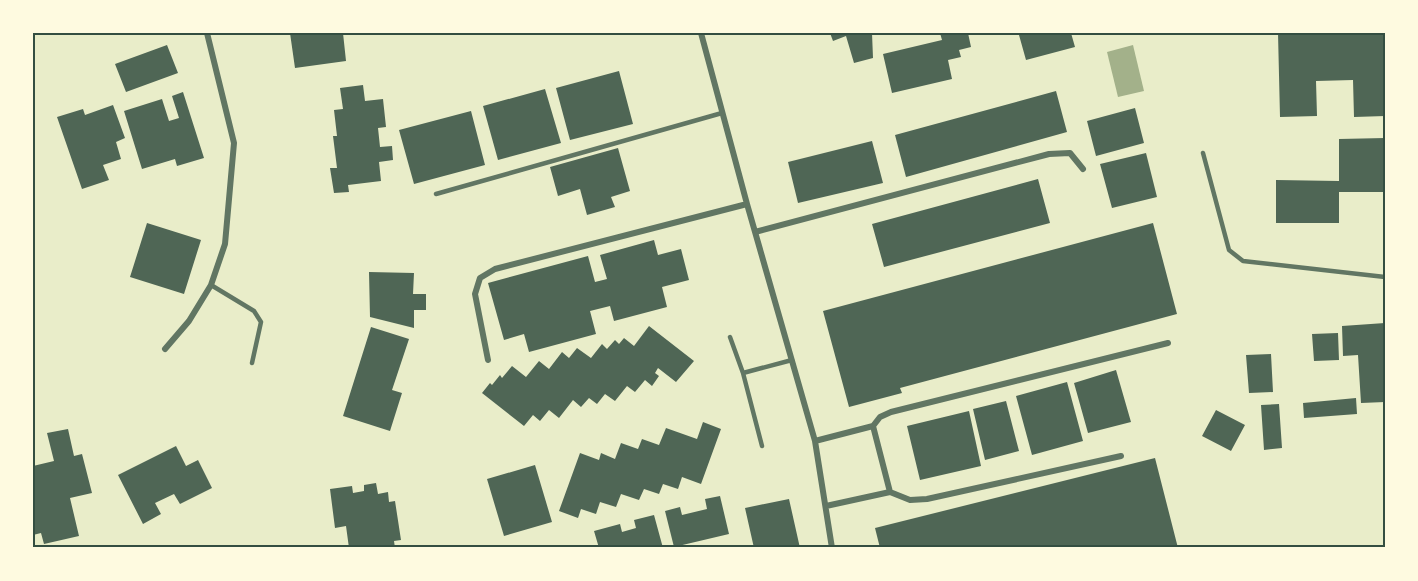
<svg xmlns="http://www.w3.org/2000/svg" width="1418" height="581" font-family="Bitter,serif">
<rect width="100%" height="100%" fill="#e9edc9"/>
<path fill="#a3b18a" d="M 1133,45 L 1144,91 L 1118,97 L 1107,52 Z"/>
<path fill="#4f6655" d="M 290,33 L 343,33 L 346,61 L 295,68 Z
M 830,33 L 872,33 L 873,58 L 854,63 L 846,36 L 833,41 Z
M 940,33 L 968,33 L 971,47 L 959,50 L 961,57 L 948,60 L 952,79 L 892,93 L 883,54 L 942,40 Z
M 1027,33 L 1071,33 L 1075,47 L 1026,60 L 1019,35 Z
M 1278,33 L 1314,33 L 1314,35 L 1385,33 L 1385,116 L 1354,117 L 1353,80 L 1316,81 L 1317,116 L 1280,117 Z
M 167,45 L 178,73 L 126,92 L 115,64 Z
M 619,71 L 633,124 L 570,140 L 556,88 Z
M 363,85 L 365,101 L 383,99 L 386,127 L 378,128 L 380,147 L 392,146 L 393,160 L 379,162 L 381,181 L 348,185 L 349,192 L 334,193 L 330,168 L 337,168 L 333,136 L 337,136 L 334,110 L 343,109 L 340,88 Z
M 545,89 L 561,143 L 498,160 L 483,106 Z
M 1056,91 L 1067,132 L 906,177 L 895,135 Z
M 183,92 L 204,158 L 177,166 L 175,159 L 142,169 L 124,111 L 162,99 L 169,121 L 179,118 L 172,96 Z
M 113,105 L 125,138 L 116,142 L 121,159 L 103,165 L 109,180 L 82,189 L 57,117 L 83,109 L 85,115 Z
M 1135,108 L 1144,143 L 1096,156 L 1087,121 Z
M 471,111 L 485,165 L 414,184 L 399,130 Z
M 1385,138 L 1385,192 L 1339,192 L 1339,223 L 1276,223 L 1276,180 L 1339,181 L 1339,139 Z
M 872,141 L 883,183 L 798,203 L 788,162 Z
M 618,148 L 630,191 L 611,197 L 615,207 L 587,215 L 580,189 L 558,196 L 550,167 Z
M 1146,153 L 1157,197 L 1112,208 L 1100,164 Z
M 1038,179 L 1050,223 L 884,267 L 872,224 Z
M 147,223 L 201,240 L 184,294 L 130,277 Z
M 1153,223 L 1177,314 L 900,388 L 902,393 L 849,407 L 823,311 Z
M 654,240 L 658,255 L 681,249 L 689,280 L 662,287 L 667,307 L 614,321 L 610,306 L 590,311 L 596,334 L 529,352 L 524,334 L 504,340 L 488,283 L 588,256 L 595,282 L 607,279 L 600,255 Z
M 369,272 L 414,273 L 413,294 L 426,294 L 426,310 L 414,310 L 414,328 L 370,317 Z
M 1385,323 L 1385,402 L 1361,403 L 1358,355 L 1343,356 L 1342,326 Z
M 649,326 L 694,361 L 676,382 L 658,368 L 655,373 L 659,376 L 652,386 L 645,380 L 635,392 L 627,386 L 615,401 L 605,394 L 597,404 L 589,398 L 581,407 L 573,400 L 559,418 L 549,410 L 540,421 L 533,415 L 524,426 L 482,393 L 490,383 L 492,385 L 500,375 L 502,378 L 512,366 L 526,377 L 539,361 L 549,369 L 562,352 L 569,358 L 577,348 L 591,358 L 602,344 L 607,349 L 615,340 L 619,344 L 624,338 L 634,346 Z
M 371,327 L 409,339 L 392,390 L 402,393 L 390,431 L 343,416 Z
M 1338,333 L 1339,360 L 1314,361 L 1312,334 Z
M 1271,354 L 1273,392 L 1249,393 L 1246,355 Z
M 1116,370 L 1131,422 L 1088,433 L 1074,383 Z
M 1067,382 L 1083,441 L 1032,455 L 1016,396 Z
M 1356,398 L 1357,414 L 1304,418 L 1303,403 Z
M 1006,401 L 1019,451 L 985,460 L 973,409 Z
M 1279,404 L 1282,448 L 1264,450 L 1261,405 Z
M 1216,410 L 1245,425 L 1231,451 L 1202,436 Z
M 969,411 L 981,466 L 920,480 L 907,426 Z
M 703,422 L 721,429 L 701,484 L 682,477 L 678,489 L 663,484 L 659,494 L 644,489 L 639,500 L 621,494 L 616,507 L 600,502 L 596,514 L 581,509 L 578,518 L 559,511 L 580,453 L 599,460 L 601,453 L 615,459 L 621,443 L 638,449 L 642,439 L 659,445 L 666,428 L 697,439 Z
M 68,429 L 74,456 L 82,454 L 92,493 L 70,498 L 79,536 L 44,544 L 41,533 L 33,535 L 33,466 L 54,461 L 47,433 Z
M 176,446 L 186,466 L 198,460 L 212,488 L 180,504 L 174,494 L 155,503 L 161,514 L 143,524 L 118,475 Z
M 1155,458 L 1178,548 L 880,548 L 875,528 Z
M 535,465 L 552,522 L 504,536 L 487,479 Z
M 376,483 L 378,494 L 388,492 L 389,502 L 395,501 L 401,540 L 394,541 L 395,548 L 349,548 L 346,526 L 335,528 L 330,489 L 352,486 L 353,493 L 364,491 L 364,485 Z
M 720,496 L 729,534 L 674,547 L 665,511 L 680,507 L 682,515 L 707,509 L 705,499 Z
M 789,499 L 800,548 L 754,548 L 745,508 Z
M 654,515 L 663,548 L 599,548 L 594,531 L 620,524 L 622,532 L 636,528 L 634,520 Z"/>
<g fill="none" stroke-linecap="round" stroke-linejoin="round">
<path stroke="#617663" stroke-width="4.5" d="M 1203,153 L 1229,250 L 1243,261 L 1385,277
M 436,194 L 722,113
M 211,285 L 254,311 L 261,322 L 252,363
M 730,337 L 743,373 L 792,360
M 743,373 L 762,446"/>
<path stroke="#617663" stroke-width="6" d="M 701,33 L 747,204 L 815,441 L 832,548
M 755,232 L 1049,154 L 1070,153 L 1083,169
M 165,349 L 189,321 L 211,285 L 225,244 L 234,143 L 207,33
M 488,360 L 475,294 L 480,278 L 495,269 L 747,204
M 873,426 L 890,492
M 815,441 L 873,426 L 880,417 L 891,412 L 1168,343
M 826,506 L 890,492 L 910,500 L 927,499 L 1121,456"/>
</g>
<rect width="1418" height="581" fill="none" stroke="#fefae0" stroke-width="69"/>
<rect x="34" y="34" width="1350" height="512" fill="none" stroke="#344e41" stroke-width="2"/>
</svg>
